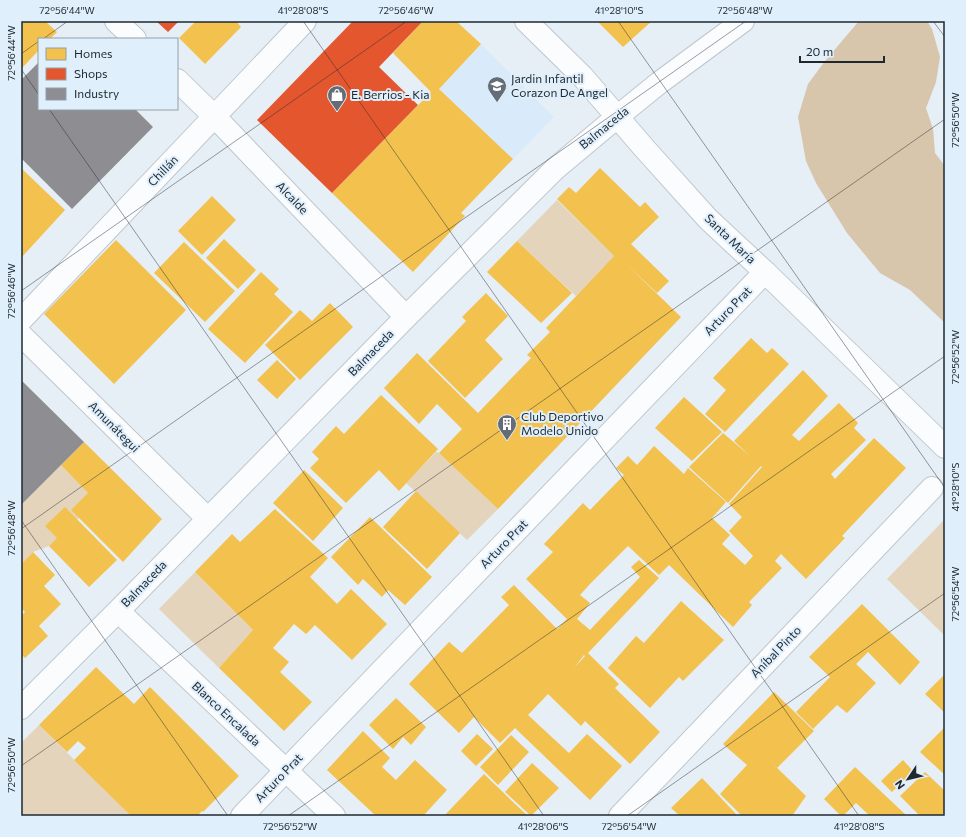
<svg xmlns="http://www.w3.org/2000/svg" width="966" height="837" font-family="Commissioner,sans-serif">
<rect width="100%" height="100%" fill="#e6eef6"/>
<path fill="#d9eafa" d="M 481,44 L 554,117 L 513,159 L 439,89 Z"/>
<path fill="#e4d4bc" d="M 557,200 L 614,256 L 576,296 L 517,241 Z
M 436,452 L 439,453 L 498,509 L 467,540 L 406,483 Z
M 61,465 L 88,493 L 79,518 L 49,546 L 33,552 L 21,564 L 21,505 Z
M 945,519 L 945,636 L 887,579 Z
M 195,572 L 253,630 L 219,668 L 159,609 Z
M 39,725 L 131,816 L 21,816 L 21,743 Z"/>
<path fill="#d7c5ac" d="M 859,21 L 927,21 L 932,29 L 940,57 L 936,82 L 926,108 L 933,129 L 935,153 L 945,166 L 945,323 L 910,290 L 880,273 L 847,233 L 816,183 L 806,161 L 798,117 L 808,84 L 825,61 Z"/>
<path fill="#f2c14e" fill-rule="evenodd" d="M 21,21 L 45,21 L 57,32 L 50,39 L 39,39 L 39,50 L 21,69 Z
M 196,21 L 236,21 L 241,27 L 205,64 L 179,38 Z
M 423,21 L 456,21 L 481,44 L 439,89 L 513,159 L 461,213 L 465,216 L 413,272 L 332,193 L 431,92 L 393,53 Z
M 597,21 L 652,21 L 623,47 Z
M 21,168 L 65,210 L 21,258 Z
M 600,168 L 640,207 L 645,202 L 659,217 L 631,244 L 669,281 L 657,293 L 623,261 L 681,317 L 498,509 L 439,453 L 462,429 L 437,404 L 419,424 L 384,388 L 417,353 L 478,413 L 531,358 L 527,355 L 550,332 L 546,328 L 614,256 L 557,199 L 569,187 L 576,193 Z
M 212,196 L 236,220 L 202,255 L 178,231 Z
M 224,239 L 256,270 L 238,289 L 206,258 Z
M 116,240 L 186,310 L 114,384 L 44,314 Z
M 517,241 L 572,293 L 541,323 L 487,272 Z
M 184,242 L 235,291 L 205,322 L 154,273 Z
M 261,272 L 279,289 L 274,294 L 293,312 L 245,363 L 208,329 Z
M 486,293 L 508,316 L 485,340 L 503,359 L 465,398 L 428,361 L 466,321 L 462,317 Z
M 330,303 L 353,327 L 300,380 L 265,345 L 300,310 L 312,321 Z
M 751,338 L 767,353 L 772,348 L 789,364 L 725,432 L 705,414 L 726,390 L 713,378 Z
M 277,360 L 296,379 L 277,399 L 257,380 Z
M 803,370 L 828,396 L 792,435 L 799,441 L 839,403 L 858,423 L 854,428 L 866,440 L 831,474 L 835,479 L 874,438 L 906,468 L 842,536 L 845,538 L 806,579 L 781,554 L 775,561 L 782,568 L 749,602 L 752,605 L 733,627 L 669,565 L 659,575 L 628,546 L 590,584 L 580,595 L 590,603 L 577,619 L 590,630 L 640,577 L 631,567 L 639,560 L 659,578 L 588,653 L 619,684 L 615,688 L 660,732 L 630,764 L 585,721 L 581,726 L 548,694 L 528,715 L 569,753 L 587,734 L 622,766 L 590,800 L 515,728 L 500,743 L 474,717 L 459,733 L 409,684 L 449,642 L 462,653 L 509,605 L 501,597 L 514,585 L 557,629 L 567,619 L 526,579 L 553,552 L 544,544 L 583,503 L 590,510 L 624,475 L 616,468 L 628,456 L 637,465 L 654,446 L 684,474 L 688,468 L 726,502 L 712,518 L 730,535 L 722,544 L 745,565 L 753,556 L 729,531 L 742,517 L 729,504 L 762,467 L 761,466 L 728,503 L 689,467 L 723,433 L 750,456 L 734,441 ZM 584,655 L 585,656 L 574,668 Z
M 381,395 L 438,449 L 399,491 L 379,470 L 346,503 L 310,468 L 319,459 L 312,452 L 336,426 L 344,434 Z
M 684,397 L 722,432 L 692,461 L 655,428 Z
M 84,442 L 162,519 L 123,562 L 71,510 L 88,493 L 61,465 Z
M 304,470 L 343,508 L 313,541 L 273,503 Z
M 416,491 L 460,533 L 427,569 L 383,527 Z
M 65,507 L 117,560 L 89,587 L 49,546 L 57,538 L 45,526 Z
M 275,509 L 328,558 L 310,577 L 337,604 L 351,589 L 387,624 L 352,660 L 315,625 L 306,634 L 294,624 L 273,648 L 289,662 L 280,672 L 312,702 L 284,731 L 219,668 L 253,630 L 195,572 L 232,534 L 240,542 Z
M 370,517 L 432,577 L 405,605 L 388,590 L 382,597 L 363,579 L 358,585 L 331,557 Z
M 33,552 L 55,575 L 44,586 L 61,604 L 39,626 L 48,636 L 25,658 L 21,654 L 21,616 L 25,612 L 21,608 L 21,564 Z
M 681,601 L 724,640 L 683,681 L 679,677 L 650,708 L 608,668 L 636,636 L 644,643 Z
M 862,604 L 920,662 L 900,685 L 868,652 L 856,664 L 876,683 L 847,713 L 837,705 L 813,729 L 796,712 L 830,677 L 809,657 Z
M 96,667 L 134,704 L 150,687 L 239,776 L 203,812 L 202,811 L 197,816 L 131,816 L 74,760 L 86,748 L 78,741 L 67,752 L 39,725 Z
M 945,674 L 945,713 L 925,694 Z
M 774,692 L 814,731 L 777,768 L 769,760 L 806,796 L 792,816 L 742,816 L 720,794 L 747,765 L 723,744 Z
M 396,698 L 426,727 L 411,745 L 403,737 L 393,749 L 369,725 Z
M 945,727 L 945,775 L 920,752 Z
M 363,731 L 390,758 L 382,767 L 396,780 L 415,760 L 447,790 L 423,816 L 376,816 L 327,770 Z
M 477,734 L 493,749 L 476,766 L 461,751 Z
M 511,735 L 529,752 L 498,785 L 480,767 Z
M 903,760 L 913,771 L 892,792 L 881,781 Z
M 532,763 L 559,788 L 531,816 L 505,792 Z
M 855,767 L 907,816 L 870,816 L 856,803 L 843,816 L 841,816 L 824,799 Z
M 925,772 L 945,791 L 945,812 L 941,816 L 920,816 L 900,796 Z
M 484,774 L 513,802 L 528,816 L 444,816 Z
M 702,778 L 736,814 L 734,816 L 680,816 L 671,808 Z"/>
<path fill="#e4572e" d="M 156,21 L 179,21 L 168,32 Z
M 353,21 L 423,21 L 379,67 L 418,105 L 332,193 L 257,120 Z"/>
<path fill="#8d8d92" d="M 39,62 L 39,109 L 135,109 L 153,127 L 72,209 L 21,158 L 21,80 Z
M 21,380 L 84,442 L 21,505 Z"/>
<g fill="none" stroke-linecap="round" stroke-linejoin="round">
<g stroke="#bfc7ce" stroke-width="24">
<path id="street" d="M 116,21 L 135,39
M 177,80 L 215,117 L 406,317
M 21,320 L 305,21
M 21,335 L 208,519
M 118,611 L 334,816
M 21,708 L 118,611 L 406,317 L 556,168 L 617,117
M 242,816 L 765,272
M 620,816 L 932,488"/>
</g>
<g stroke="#bfc7ce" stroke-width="24">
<path id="secondary" d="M 526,21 L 582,76 L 645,149 L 708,219 L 765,272 L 945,447
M 617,117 L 659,83 L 743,21"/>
</g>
<use href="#street" stroke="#fbfcfe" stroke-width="22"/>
<use href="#secondary" stroke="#fbfcfe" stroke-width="22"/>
</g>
<path fill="none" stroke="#1e282f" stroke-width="1" stroke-opacity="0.45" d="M 303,21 L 859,816M 618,21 L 945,488M 933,21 L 945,37M 43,39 L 68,21M 21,54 L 39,41M 21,69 L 39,95M 49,109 L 544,816M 21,291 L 407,21M 21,520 L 228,816M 21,529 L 746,21M 21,766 L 945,119M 288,816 L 945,356M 627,816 L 945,593"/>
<defs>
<g id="school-pin" transform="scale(1)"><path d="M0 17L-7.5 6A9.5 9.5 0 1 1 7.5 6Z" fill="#646d75" stroke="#e0effc"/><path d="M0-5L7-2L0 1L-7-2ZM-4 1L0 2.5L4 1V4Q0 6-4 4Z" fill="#fff"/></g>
<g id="shop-pin" transform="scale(1)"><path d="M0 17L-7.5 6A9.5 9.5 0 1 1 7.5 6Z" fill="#646d75" stroke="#e0effc"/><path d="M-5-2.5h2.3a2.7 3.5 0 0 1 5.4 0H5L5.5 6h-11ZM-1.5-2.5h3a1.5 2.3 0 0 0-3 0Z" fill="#fff"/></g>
<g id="building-pin" transform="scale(1)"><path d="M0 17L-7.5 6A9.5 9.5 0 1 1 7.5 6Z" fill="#646d75" stroke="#e0effc"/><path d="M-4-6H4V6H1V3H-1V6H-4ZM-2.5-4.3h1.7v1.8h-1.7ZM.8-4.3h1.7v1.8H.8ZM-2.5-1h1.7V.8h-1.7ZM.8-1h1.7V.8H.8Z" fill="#fff"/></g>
</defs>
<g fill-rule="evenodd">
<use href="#school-pin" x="497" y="86"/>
<use href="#shop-pin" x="337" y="95"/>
<use href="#building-pin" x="507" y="424"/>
</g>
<g text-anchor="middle" stroke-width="4" stroke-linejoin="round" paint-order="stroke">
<g font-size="12" fill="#1e282f" stroke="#e0effc" text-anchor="start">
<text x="511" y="83">Jardin Infantil<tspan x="511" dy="14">Corazon De Angel</tspan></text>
<text x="351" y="99">E. Berrios - Kia</text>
<text x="521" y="421">Club Deportivo<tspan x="521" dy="14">Modelo Unido</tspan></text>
</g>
<g font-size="12" fill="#1e282f" stroke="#e0effc">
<text transform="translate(604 128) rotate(-39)" y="4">Balmaceda</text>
<text transform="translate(163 171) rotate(-46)" y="4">Chillán</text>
<text transform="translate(292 198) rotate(46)" y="4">Alcalde</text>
<text transform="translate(730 239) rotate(44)" y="4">Santa María</text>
<text transform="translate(728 311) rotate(-46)" y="4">Arturo Prat</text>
<text transform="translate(371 353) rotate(-46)" y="4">Balmaceda</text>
<text transform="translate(114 427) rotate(45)" y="4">Amunátegui</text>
<text transform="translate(504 544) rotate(-46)" y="4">Arturo Prat</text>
<text transform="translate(144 584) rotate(-46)" y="4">Balmaceda</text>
<text transform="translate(776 652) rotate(-46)" y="4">Aníbal Pinto</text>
<text transform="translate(226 714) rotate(43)" y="4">Blanco Encalada</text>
<text transform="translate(279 778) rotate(-46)" y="4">Arturo Prat</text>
</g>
</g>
<rect width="966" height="837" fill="none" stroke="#e0effc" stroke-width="44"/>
<rect x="38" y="38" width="140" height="72" fill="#e0effc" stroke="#929faa"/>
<rect x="46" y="48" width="20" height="12" fill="#f2c14e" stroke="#929faa"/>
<text x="74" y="58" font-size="12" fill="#1e282f">Homes</text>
<rect x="46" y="68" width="20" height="12" fill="#e4572e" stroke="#929faa"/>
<text x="74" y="78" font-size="12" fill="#1e282f">Shops</text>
<rect x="46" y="88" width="20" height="12" fill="#8d8d92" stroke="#929faa"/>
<text x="74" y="98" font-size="12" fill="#1e282f">Industry</text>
<g transform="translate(908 779) rotate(235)" stroke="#e0effc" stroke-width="3" paint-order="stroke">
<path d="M0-3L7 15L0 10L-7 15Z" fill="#1e282f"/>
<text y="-6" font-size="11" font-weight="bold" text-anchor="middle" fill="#1e282f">N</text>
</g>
<path d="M800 56v6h84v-6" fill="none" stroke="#1e282f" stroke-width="2"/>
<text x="806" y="56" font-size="12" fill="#1e282f" stroke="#e0effc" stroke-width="3" paint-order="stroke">20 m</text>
<rect x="22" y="22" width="922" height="793" fill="none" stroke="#1e282f" stroke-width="1.5"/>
<g font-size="10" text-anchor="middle" fill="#1e282f">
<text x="67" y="14">72°56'44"W</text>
<text x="303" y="14">41°28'08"S</text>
<text x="406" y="14">72°56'46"W</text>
<text x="619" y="14">41°28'10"S</text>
<text x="745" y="14">72°56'48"W</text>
<text transform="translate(11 53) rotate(-90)" y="4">72°56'44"W</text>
<text transform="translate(955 120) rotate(-90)" y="4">72°56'50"W</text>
<text transform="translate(11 291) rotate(-90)" y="4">72°56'46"W</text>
<text transform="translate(955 357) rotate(-90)" y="4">72°56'52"W</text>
<text transform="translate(955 487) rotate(-90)" y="4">41°28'10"S</text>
<text transform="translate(11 528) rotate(-90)" y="4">72°56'48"W</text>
<text transform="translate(955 594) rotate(-90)" y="4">72°56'54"W</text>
<text transform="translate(11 765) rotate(-90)" y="4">72°56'50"W</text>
<text x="290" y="830">72°56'52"W</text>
<text x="543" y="830">41°28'06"S</text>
<text x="629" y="830">72°56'54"W</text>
<text x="859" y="830">41°28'08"S</text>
</g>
</svg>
